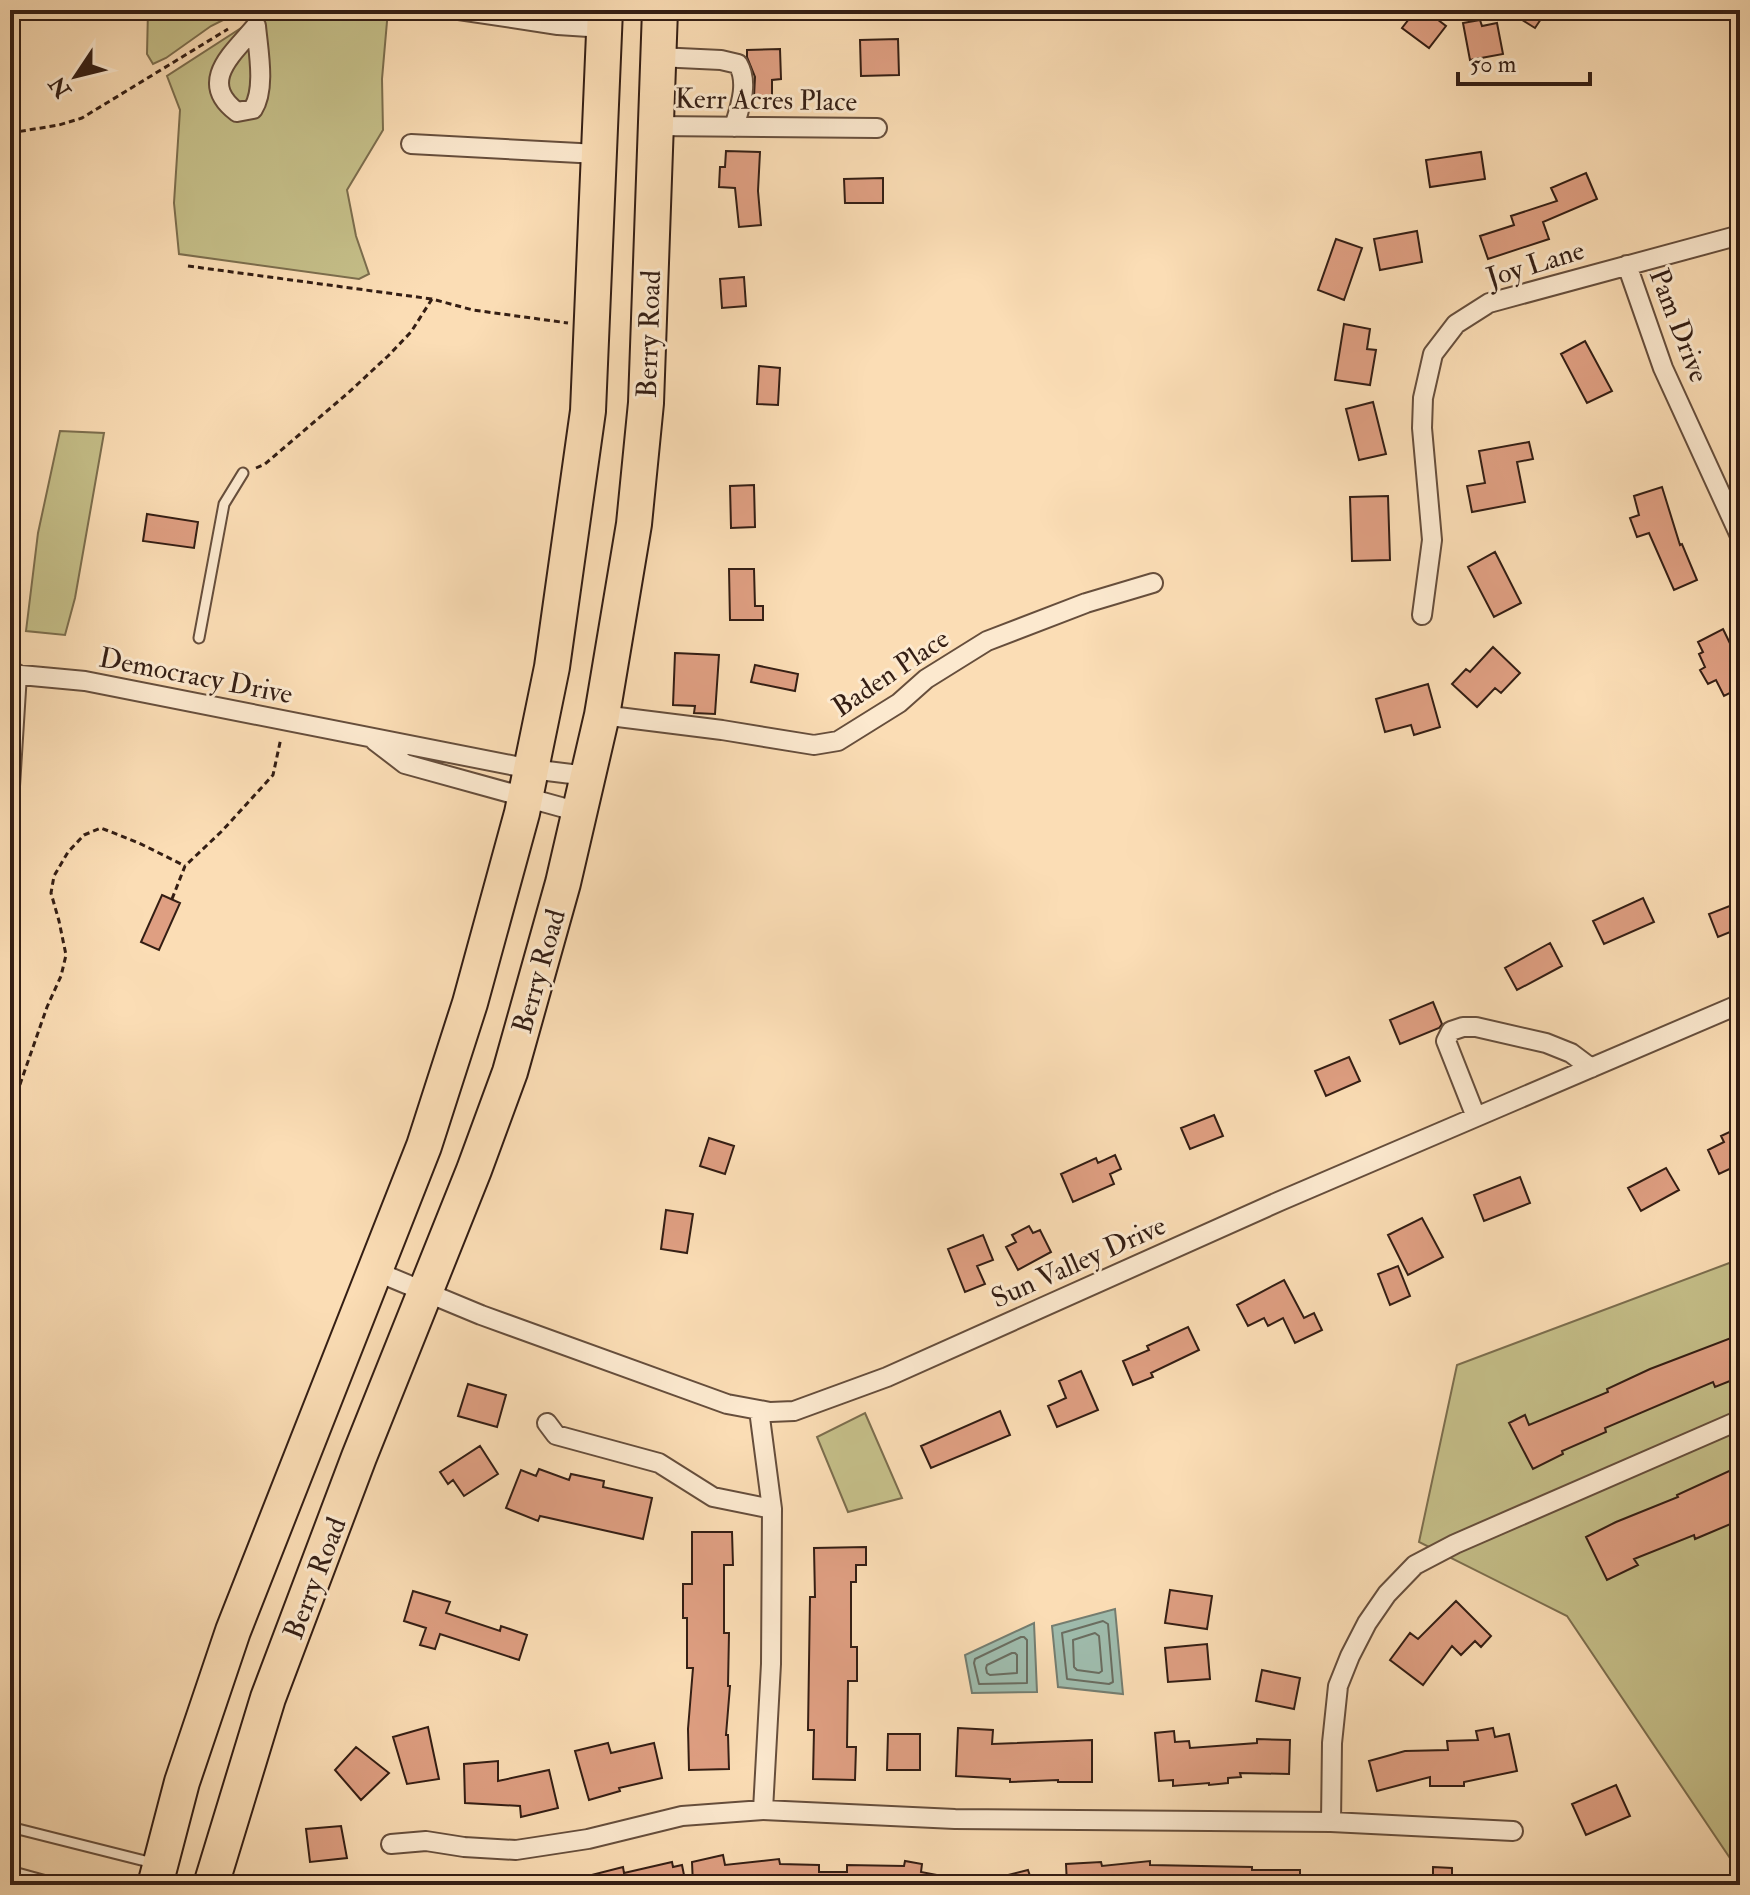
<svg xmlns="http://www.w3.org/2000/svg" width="1750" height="1895" font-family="'IM FELL Double Pica',serif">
<rect width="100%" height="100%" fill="#fbddb5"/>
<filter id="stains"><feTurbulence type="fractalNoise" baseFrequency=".0025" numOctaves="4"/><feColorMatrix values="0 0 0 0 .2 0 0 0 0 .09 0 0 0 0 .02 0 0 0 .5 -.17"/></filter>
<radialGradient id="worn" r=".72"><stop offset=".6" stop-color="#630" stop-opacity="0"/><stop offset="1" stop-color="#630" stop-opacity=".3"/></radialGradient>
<path fill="#c5bf89" stroke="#7c6e4e" stroke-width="2" d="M 148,10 L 243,10 L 211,26 L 166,58 L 153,64 L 147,54 Z
M 269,10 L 388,10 L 382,79 L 383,130 L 347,190 L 356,236 L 369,274 L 359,279 L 179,254 L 174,203 L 180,110 L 167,76 Z
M 60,431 L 104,433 L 75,598 L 65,635 L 26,631 L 38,533 Z
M 1740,1259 L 1740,1873 L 1567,1616 L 1419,1542 L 1457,1365 Z
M 865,1413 L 902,1498 L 848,1512 L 817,1437 Z"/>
<path fill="#9fbcad" stroke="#747d70" stroke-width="2" d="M 1115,1609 L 1123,1694 L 1058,1687 L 1052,1626 Z
M 1034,1623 L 1037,1692 L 972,1693 L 965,1655 Z"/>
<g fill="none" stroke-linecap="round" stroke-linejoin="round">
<path stroke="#6a6d60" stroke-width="2" d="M 1103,1621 L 1108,1624 L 1113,1682 L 1109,1684 L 1067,1679 L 1062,1633 Z
M 1095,1633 L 1099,1636 L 1102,1671 L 1099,1673 L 1077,1670 L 1074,1667 L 1073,1640 Z
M 1021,1637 L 1024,1637 L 1027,1640 L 1027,1683 L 979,1684 L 974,1663 L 975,1659 Z
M 1012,1653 L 1015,1653 L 1017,1655 L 1017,1673 L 990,1675 L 987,1673 L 986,1668 L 987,1665 Z"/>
</g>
<path fill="#df9f82" stroke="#341e14" stroke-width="2" d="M 1416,10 L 1425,10 L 1446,26 L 1429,48 L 1402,28 Z
M 1506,10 L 1547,10 L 1535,28 Z
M 1480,20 L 1482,26 L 1497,23 L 1503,54 L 1470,60 L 1463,23 Z
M 898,39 L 899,75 L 861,76 L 860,40 Z
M 780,49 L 781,79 L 772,80 L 772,97 L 754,97 L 755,77 L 747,57 L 747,50 Z
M 726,151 L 760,152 L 758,191 L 761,225 L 739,227 L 735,188 L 719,187 L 720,167 L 725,167 Z
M 1481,152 L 1485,179 L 1430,187 L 1426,160 Z
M 1586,173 L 1597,199 L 1543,222 L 1549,239 L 1488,259 L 1480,236 L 1514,225 L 1511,216 L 1557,201 L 1551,188 Z
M 883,178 L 883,203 L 845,203 L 844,179 Z
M 1417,231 L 1422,262 L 1380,270 L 1374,239 Z
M 1336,239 L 1362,248 L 1344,300 L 1318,290 Z
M 744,277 L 746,306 L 722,308 L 720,279 Z
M 1344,324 L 1370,329 L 1367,349 L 1376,350 L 1370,385 L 1335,380 Z
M 1585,341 L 1612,391 L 1587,403 L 1561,354 Z
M 759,366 L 780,368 L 778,405 L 757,404 Z
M 1373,402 L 1386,454 L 1359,460 L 1346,409 Z
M 1529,442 L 1533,459 L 1517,462 L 1525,502 L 1472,512 L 1467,486 L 1485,483 L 1479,451 Z
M 754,485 L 755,527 L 731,528 L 730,486 Z
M 1662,487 L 1680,545 L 1682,544 L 1697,580 L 1674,590 L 1649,533 L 1637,537 L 1630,518 L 1639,515 L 1634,496 Z
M 1388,496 L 1390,560 L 1352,561 L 1350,497 Z
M 147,514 L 198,522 L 194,548 L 143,541 Z
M 1495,552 L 1521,603 L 1494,617 L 1468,567 Z
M 729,569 L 754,569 L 755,606 L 763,606 L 763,620 L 730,620 Z
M 1723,629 L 1740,664 L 1740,688 L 1724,696 L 1716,680 L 1708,684 L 1700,670 L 1705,667 L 1699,654 L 1703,652 L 1698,642 Z
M 1493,647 L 1520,673 L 1501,693 L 1495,688 L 1477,707 L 1452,684 L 1466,669 L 1470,672 Z
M 675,653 L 719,655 L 715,714 L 694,713 L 695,706 L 673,705 Z
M 755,665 L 798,674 L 795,691 L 751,682 Z
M 1428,684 L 1440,727 L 1414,735 L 1411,725 L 1385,732 L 1376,699 Z
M 162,895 L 180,903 L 159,950 L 141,942 Z
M 1643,898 L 1654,922 L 1604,944 L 1593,921 Z
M 1740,902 L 1740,928 L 1718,937 L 1709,914 Z
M 1550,943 L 1562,966 L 1517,990 L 1505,968 Z
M 1433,1002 L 1442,1024 L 1439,1028 L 1400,1044 L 1390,1020 Z
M 1349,1057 L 1360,1081 L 1326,1096 L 1315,1071 Z
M 1214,1115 L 1223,1136 L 1190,1149 L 1181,1128 Z
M 1740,1127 L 1740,1164 L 1719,1174 L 1708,1150 L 1724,1142 L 1721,1136 Z
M 709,1138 L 734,1146 L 725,1174 L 700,1166 Z
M 1115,1155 L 1121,1169 L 1110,1174 L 1114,1184 L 1073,1202 L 1061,1174 L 1096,1158 L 1098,1163 Z
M 1666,1168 L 1679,1190 L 1641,1211 L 1628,1188 Z
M 1520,1177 L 1530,1203 L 1484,1221 L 1474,1195 Z
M 666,1210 L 693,1214 L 687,1253 L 661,1249 Z
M 1422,1218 L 1443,1257 L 1408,1275 L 1388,1235 Z
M 1029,1226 L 1033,1233 L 1040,1230 L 1051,1252 L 1018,1270 L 1006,1247 L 1016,1242 L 1012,1235 Z
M 983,1235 L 993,1260 L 977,1266 L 985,1284 L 965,1292 L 948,1249 Z
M 1398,1266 L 1410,1296 L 1390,1305 L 1378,1274 Z
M 1284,1280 L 1304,1318 L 1314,1313 L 1322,1330 L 1295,1343 L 1283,1318 L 1268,1326 L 1264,1318 L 1248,1326 L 1237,1305 Z
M 1188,1327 L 1199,1350 L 1151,1373 L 1153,1377 L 1133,1385 L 1123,1361 L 1149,1350 L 1147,1346 Z
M 1731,1338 L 1740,1360 L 1740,1377 L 1715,1387 L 1713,1382 L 1605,1428 L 1606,1432 L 1562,1451 L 1563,1454 L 1533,1469 L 1509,1423 L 1525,1415 L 1529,1425 L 1608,1392 L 1607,1389 L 1650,1369 Z
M 1081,1371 L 1098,1410 L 1057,1427 L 1048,1406 L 1066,1398 L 1059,1381 Z
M 468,1384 L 506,1395 L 497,1427 L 458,1416 Z
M 1000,1411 L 1010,1435 L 931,1468 L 921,1446 Z
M 480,1446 L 498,1474 L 464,1496 L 453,1480 L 448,1484 L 440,1472 Z
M 1740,1466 L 1740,1520 L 1695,1539 L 1694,1535 L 1634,1559 L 1638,1565 L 1607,1580 L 1586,1537 L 1616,1522 L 1678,1497 L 1677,1495 Z
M 539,1469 L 569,1480 L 571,1474 L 604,1481 L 603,1487 L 652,1498 L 643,1539 L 540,1516 L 538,1521 L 506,1508 L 521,1470 L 536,1476 Z
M 692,1532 L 732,1532 L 733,1565 L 724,1565 L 724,1633 L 729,1633 L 728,1686 L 730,1686 L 726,1735 L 728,1735 L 729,1769 L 689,1770 L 688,1729 L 693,1668 L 687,1668 L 687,1618 L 683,1618 L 683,1584 L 692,1584 Z
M 866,1547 L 866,1565 L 856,1565 L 856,1582 L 851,1582 L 851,1647 L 857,1647 L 857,1681 L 848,1681 L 847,1747 L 856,1747 L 855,1780 L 813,1779 L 814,1730 L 808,1730 L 810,1597 L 815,1597 L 814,1548 Z
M 1170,1590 L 1212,1596 L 1207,1629 L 1165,1623 Z
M 413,1591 L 450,1602 L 446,1613 L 500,1631 L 501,1626 L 527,1635 L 519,1660 L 440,1634 L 435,1649 L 420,1645 L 426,1628 L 404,1621 Z
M 1456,1601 L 1491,1636 L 1481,1647 L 1475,1641 L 1461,1655 L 1452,1646 L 1423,1685 L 1390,1660 L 1410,1633 L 1418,1639 Z
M 1207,1644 L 1210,1679 L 1168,1682 L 1165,1648 Z
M 1262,1670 L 1300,1678 L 1294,1709 L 1256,1701 Z
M 428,1727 L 439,1779 L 407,1784 L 393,1737 Z
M 958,1728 L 993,1730 L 992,1744 L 1092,1740 L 1092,1782 L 1058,1782 L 1058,1780 L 1010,1782 L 1010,1779 L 956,1776 Z
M 1493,1728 L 1495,1737 L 1509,1734 L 1517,1771 L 1464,1782 L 1464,1786 L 1430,1786 L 1430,1777 L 1377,1791 L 1369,1761 L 1405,1751 L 1448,1750 L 1447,1741 L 1478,1740 L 1476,1731 Z
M 1174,1731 L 1175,1742 L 1189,1741 L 1190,1748 L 1257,1743 L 1257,1739 L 1290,1740 L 1289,1774 L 1240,1773 L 1241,1777 L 1228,1778 L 1228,1783 L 1209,1785 L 1209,1783 L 1173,1786 L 1173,1780 L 1159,1781 L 1155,1733 Z
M 888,1734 L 920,1734 L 920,1770 L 887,1770 Z
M 608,1743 L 611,1753 L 654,1743 L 662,1778 L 619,1788 L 620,1791 L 589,1800 L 575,1751 Z
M 356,1747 L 389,1773 L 361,1800 L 335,1770 Z
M 498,1761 L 498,1781 L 549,1770 L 558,1808 L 521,1817 L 520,1806 L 465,1803 L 464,1764 Z
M 1616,1785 L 1630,1816 L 1586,1835 L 1572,1804 Z
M 341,1826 L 347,1858 L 310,1862 L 306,1829 Z
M 723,1855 L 725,1865 L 779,1859 L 780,1864 L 819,1865 L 819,1872 L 847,1872 L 847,1865 L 904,1866 L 905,1861 L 922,1864 L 921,1872 L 953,1878 L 952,1885 L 693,1885 L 692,1862 Z
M 1150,1861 L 1150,1865 L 1252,1867 L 1252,1870 L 1300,1870 L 1300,1885 L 1067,1885 L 1066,1864 L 1101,1862 L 1102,1866 Z
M 672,1862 L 673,1867 L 682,1865 L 686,1885 L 573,1885 L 572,1880 L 623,1867 L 624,1873 Z
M 1433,1867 L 1452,1868 L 1452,1885 L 1433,1885 Z
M 1028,1870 L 1033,1885 L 989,1885 L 988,1880 Z"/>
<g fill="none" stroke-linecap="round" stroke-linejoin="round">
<g stroke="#664e3c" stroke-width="13">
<path id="lane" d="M 199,638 L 224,504 L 243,473
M 10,1827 L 153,1863
M 10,1871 L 61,1885"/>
</g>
<g stroke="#664e3c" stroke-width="22">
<path id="street" d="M 459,10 L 558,25 L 604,28
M 256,26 C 258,49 266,89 253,109 L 237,112 C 196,81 235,52 256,26 Z
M 658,57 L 721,60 L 738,64 C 749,83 740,107 734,127
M 655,126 L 877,128
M 411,144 L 598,154
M 1627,265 L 1663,368 L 1740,536
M 1422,615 L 1432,540 L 1422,428 L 1423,398 L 1433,354 L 1456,324 L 1489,303 L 1740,235
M 10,674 L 85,681 L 531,769 L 588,776
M 602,715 L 722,730 L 814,745 L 838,741 L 899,703 L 926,679 L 987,641 L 1086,603 L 1153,583
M 375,741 L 405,764 L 579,812
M 10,786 L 17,674
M 1476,1117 L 1446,1041 L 1451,1031 L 1463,1027 L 1476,1027 L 1546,1043 L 1571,1053 L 1591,1068
M 375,1271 L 481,1315 L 727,1404 L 770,1412 L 794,1411 L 887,1377 L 1280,1201 L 1740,1004
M 759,1410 L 772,1509 L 771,1664 L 763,1810
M 547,1423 L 556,1435 L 659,1463 L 713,1497 L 772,1509
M 1331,1822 L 1332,1743 L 1338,1686 L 1350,1656 L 1367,1623 L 1387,1594 L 1415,1565 L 1455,1544 L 1740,1420
M 391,1844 L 426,1841 L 464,1847 L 516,1850 L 588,1839 L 682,1816 L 763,1810 L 955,1819 L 1331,1822 L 1513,1831"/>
</g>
<g stroke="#341e14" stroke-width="38">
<path id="highway" d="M 155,1885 L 182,1782 L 233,1631 L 424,1146 L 470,1003 L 522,813 L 552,667 L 588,411 L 605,10
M 211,1885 L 268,1698 L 359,1457 L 474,1170 L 510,1072 L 563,883 L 602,715 L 634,524 L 646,403 L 660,10"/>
</g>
<path stroke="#341e14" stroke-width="3" stroke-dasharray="6 4" stroke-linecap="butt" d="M 10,133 L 59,125 L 82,118 L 228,29
M 188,266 L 432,299
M 256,468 L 265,464 L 348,393 L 388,356 L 411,332 L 432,299 L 473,310 L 568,323
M 172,899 L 185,866 L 222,831 L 273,775 L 281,738
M 10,1113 L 47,1007 L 61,976 L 66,955 L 59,921 L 51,893 L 54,876 L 68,852 L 84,835 L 101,828 L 139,843 L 185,866"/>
<use href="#lane" stroke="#fce9cf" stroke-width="9"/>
<use href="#street" stroke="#fce9cf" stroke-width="18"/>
<use href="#highway" stroke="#fbddb5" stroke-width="34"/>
</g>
<g text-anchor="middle" stroke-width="6" stroke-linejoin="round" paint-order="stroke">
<g font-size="28" fill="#341e14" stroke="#fce9cf">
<text transform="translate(766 99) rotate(1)" y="10">Kerr Acres Place</text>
<text transform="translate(1535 263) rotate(-17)" y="10">Joy Lane</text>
<text transform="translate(1680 325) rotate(69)" y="10">Pam Drive</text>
<text transform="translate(648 334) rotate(-88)" y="10">Berry Road</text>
<text transform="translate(890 672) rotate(-34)" y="10">Baden Place</text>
<text transform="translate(196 675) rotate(11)" y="10">Democracy Drive</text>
<text transform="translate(538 971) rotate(-74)" y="10">Berry Road</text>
<text transform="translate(1078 1261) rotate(-24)" y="10">Sun Valley Drive</text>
<text transform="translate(314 1578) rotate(-69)" y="10">Berry Road</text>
</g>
</g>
<rect width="1750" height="1895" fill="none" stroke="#fbddb5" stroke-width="40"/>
<rect x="12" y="12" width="1726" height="1871" fill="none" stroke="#341e14" stroke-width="4"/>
<rect x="20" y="20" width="1710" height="1855" fill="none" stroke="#341e14" stroke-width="2"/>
<g transform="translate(76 76) rotate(235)" stroke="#fce9cf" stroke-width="6" paint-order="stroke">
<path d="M0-6L14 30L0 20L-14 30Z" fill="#341e14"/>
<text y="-12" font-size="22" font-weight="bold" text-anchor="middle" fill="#341e14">N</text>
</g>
<path d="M1458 72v12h132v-12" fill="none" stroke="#341e14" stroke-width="4"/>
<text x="1470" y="72" font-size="24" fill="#341e14" stroke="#fce9cf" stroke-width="6" paint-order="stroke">50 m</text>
<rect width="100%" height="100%" filter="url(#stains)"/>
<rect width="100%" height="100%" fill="url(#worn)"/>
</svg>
